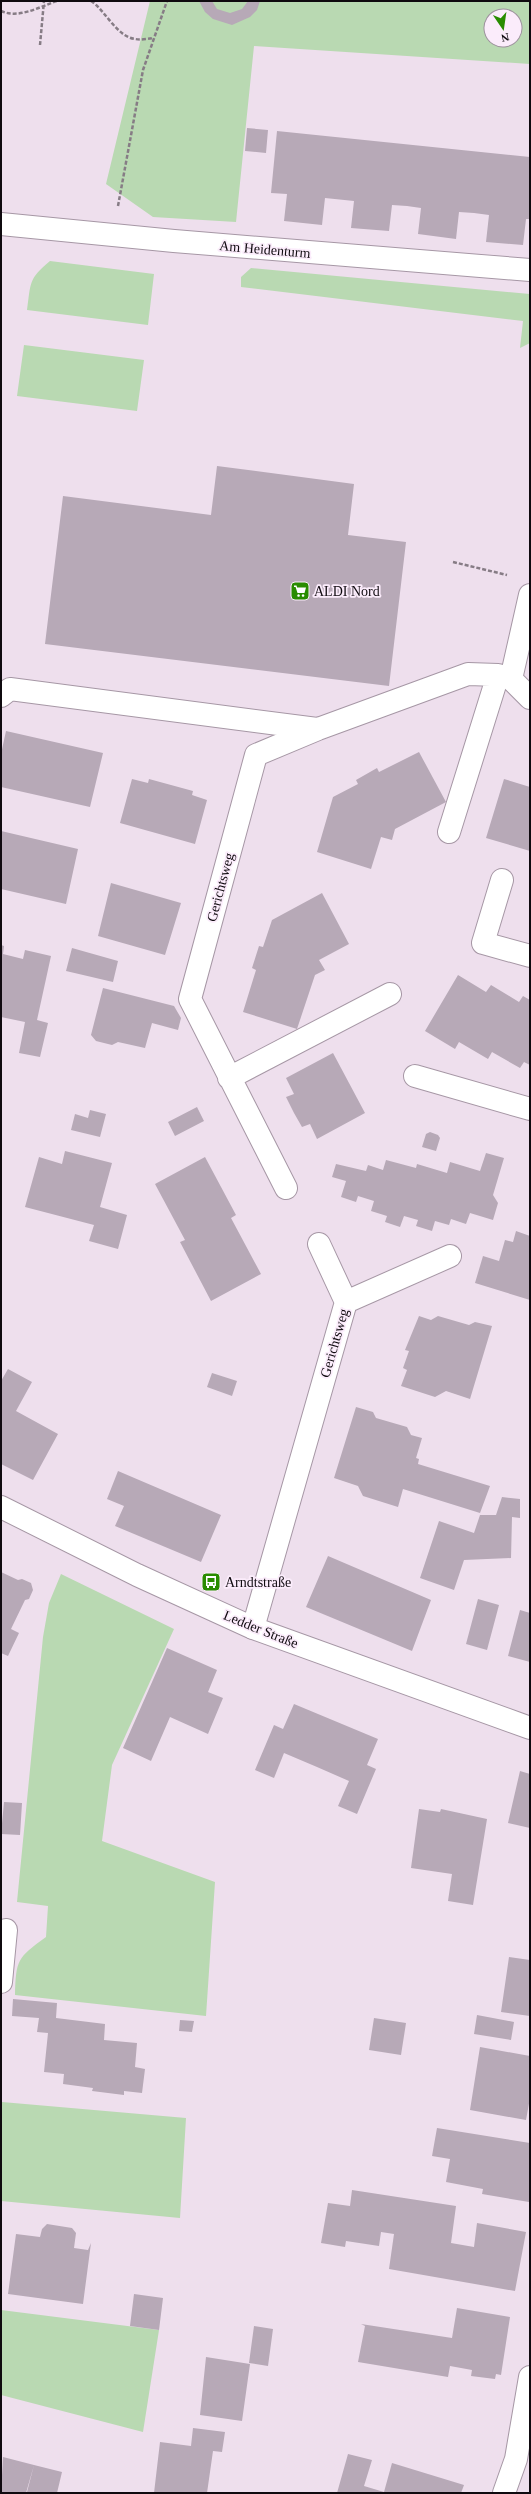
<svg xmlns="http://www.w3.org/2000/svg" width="531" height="2494" font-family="'Times New Roman',serif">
<rect width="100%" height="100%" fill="#eedfed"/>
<path fill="#b9d9b2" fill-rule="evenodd" d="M 150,1 L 530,1 L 530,64 L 254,46 L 236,222 L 153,217 L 106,184 ZM 491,16 L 515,16 L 515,40 L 491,40 Z
M 50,261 L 154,274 L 148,325 L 27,310 C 31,283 28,279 50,261 Z
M 251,268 L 530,294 L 530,343 L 520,348 L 523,321 L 241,287 L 241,277 Z
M 24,345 L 144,360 L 137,411 L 17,396 Z
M 61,1574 L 174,1629 L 112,1765 L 102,1841 L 215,1882 L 206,2016 L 15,1995 C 16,1960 17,1958 46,1937 L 48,1906 L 17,1902 L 43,1637 L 49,1603 Z
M 2,2102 L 186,2118 L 180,2218 L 1,2201 Z
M 1,2310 L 159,2330 L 143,2432 L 1,2395 Z"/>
<path fill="#b7a9b7" d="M 199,1 L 212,1 L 217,9 L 230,13 L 242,9 L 248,1 L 260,1 L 257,10 L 250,17 L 232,25 L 213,19 L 205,12 Z
M 247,128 L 268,130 L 266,153 L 245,151 Z
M 277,131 L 530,157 L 530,219 L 526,219 L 523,245 L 486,242 L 489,215 L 474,213 L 459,212 L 456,239 L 418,234 L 421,208 L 407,206 L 392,205 L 389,231 L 351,228 L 354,201 L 325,198 L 322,225 L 284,221 L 287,194 L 271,193 Z
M 217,466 L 354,484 L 348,535 L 406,542 L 389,686 L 45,644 L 63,496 L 211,515 Z
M 6,731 L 103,753 L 90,807 L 1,787 L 1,754 Z
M 419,752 L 446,802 L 395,829 L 392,840 L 381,837 L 371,869 L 317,852 L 333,797 L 358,784 L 356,780 L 377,768 L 379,772 Z
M 132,779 L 148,783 L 149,779 L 193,791 L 192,795 L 207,800 L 195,844 L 120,823 Z
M 504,779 L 530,787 L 530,851 L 486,838 Z
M 1,831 L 78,849 L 66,904 L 1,889 Z
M 111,883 L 181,903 L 165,955 L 98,936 Z
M 322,893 L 349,944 L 319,960 L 325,970 L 315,975 L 297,1029 L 243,1012 L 256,970 L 252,968 L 259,946 L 263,947 L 272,920 Z
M 1,945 L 4,946 L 3,954 L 23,959 L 25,950 L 51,956 L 37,1020 L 48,1023 L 40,1057 L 19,1053 L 25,1022 L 1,1017 Z
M 72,948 L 118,961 L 113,982 L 66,971 Z
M 458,975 L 486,992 L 491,985 L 519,1002 L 523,996 L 530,1000 L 530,1065 L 524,1062 L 520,1068 L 492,1052 L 488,1059 L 459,1042 L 455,1049 L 425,1031 Z
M 103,988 L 174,1006 L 181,1018 L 178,1030 L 152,1023 L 145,1048 L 118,1042 L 112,1045 L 96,1041 L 91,1035 Z
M 333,1053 L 365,1113 L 317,1139 L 310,1124 L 302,1127 L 294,1113 L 286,1097 L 294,1094 L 286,1078 Z
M 197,1107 L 204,1121 L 175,1136 L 168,1122 Z
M 90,1110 L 106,1114 L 100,1137 L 71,1130 L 75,1114 L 88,1118 Z
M 430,1132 L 438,1135 L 440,1138 L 436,1151 L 422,1147 L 426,1134 Z
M 65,1151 L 112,1163 L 100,1207 L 127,1215 L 118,1249 L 89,1241 L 94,1225 L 25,1207 L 39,1157 L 62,1164 Z
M 486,1153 L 504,1158 L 493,1195 L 498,1203 L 493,1220 L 470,1213 L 466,1224 L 451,1219 L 449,1225 L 435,1221 L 432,1231 L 416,1226 L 418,1220 L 404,1216 L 400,1227 L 385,1222 L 387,1216 L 371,1211 L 374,1201 L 358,1196 L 356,1202 L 341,1197 L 346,1181 L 332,1177 L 336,1164 L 366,1171 L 368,1165 L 383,1170 L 386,1160 L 416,1168 L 417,1164 L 447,1173 L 450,1162 L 480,1171 Z
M 205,1157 L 236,1215 L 231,1218 L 261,1274 L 211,1301 L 180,1242 L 185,1240 L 155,1184 Z
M 516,1231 L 530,1236 L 530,1300 L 475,1283 L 483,1256 L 499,1261 L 505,1240 L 513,1242 Z
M 419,1316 L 431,1320 L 438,1316 L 469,1325 L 475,1322 L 492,1326 L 470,1399 L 446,1391 L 435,1397 L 401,1386 L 407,1370 L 403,1368 L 409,1351 L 405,1350 Z
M 8,1369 L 32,1382 L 16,1411 L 58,1434 L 33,1480 L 1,1464 L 1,1381 Z
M 212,1373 L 237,1381 L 232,1396 L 207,1387 Z
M 356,1407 L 373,1412 L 376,1418 L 407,1427 L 411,1435 L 422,1438 L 416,1458 L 419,1459 L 418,1464 L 490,1486 L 480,1513 L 403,1489 L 398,1507 L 363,1496 L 358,1486 L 334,1478 Z
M 118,1471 L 221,1515 L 201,1562 L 115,1526 L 124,1506 L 107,1499 Z
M 502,1497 L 520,1499 L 520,1518 L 512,1517 L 511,1558 L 464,1560 L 454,1590 L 420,1578 L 439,1521 L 474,1533 L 480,1515 L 496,1515 Z
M 328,1556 L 431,1600 L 412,1651 L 306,1607 Z
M 1,1572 L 18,1580 L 22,1579 L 31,1583 L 33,1590 L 29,1599 L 25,1600 L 11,1629 L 19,1633 L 8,1656 L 1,1653 Z
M 478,1599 L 499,1605 L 487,1650 L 466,1644 Z
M 520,1610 L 530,1613 L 530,1662 L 508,1656 Z
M 167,1648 L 217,1670 L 208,1692 L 223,1698 L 208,1734 L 170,1717 L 151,1761 L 123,1748 Z
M 294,1704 L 378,1739 L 367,1765 L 376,1769 L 357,1814 L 338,1806 L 349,1781 L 317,1767 L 284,1753 L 274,1778 L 255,1770 L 274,1725 L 283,1729 Z
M 520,1771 L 530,1774 L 530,1828 L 508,1823 Z
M 4,1802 L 22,1803 L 20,1835 L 1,1834 Z
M 419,1809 L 440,1812 L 441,1809 L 487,1819 L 473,1905 L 448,1901 L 452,1874 L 411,1868 Z
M 509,1957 L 530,1960 L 530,2016 L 501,2012 Z
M 13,1999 L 57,2003 L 56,2018 L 105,2024 L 104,2040 L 137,2043 L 135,2067 L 145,2069 L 142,2093 L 124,2091 L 124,2095 L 92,2091 L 93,2088 L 63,2084 L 64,2074 L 44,2072 L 48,2033 L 37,2032 L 39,2018 L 12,2016 Z
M 477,2015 L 514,2022 L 511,2040 L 474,2034 Z
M 374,2018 L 406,2023 L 401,2055 L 369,2050 Z
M 180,2020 L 194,2021 L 192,2032 L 179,2031 Z
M 480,2047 L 530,2056 L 530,2098 L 526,2120 L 470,2110 Z
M 437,2128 L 530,2143 L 529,2202 L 482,2194 L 483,2189 L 446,2182 L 450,2159 L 432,2156 Z
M 352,2190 L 456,2206 L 451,2243 L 474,2247 L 477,2223 L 526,2232 L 515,2291 L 389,2269 L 394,2234 L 381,2232 L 379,2246 L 346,2241 L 345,2247 L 321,2243 L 328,2203 L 350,2206 Z
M 47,2224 L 72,2228 L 76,2233 L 74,2248 L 88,2250 L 91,2243 L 83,2304 L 8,2294 L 16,2234 L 40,2237 L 42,2229 Z
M 134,2294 L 163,2298 L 159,2330 L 130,2326 Z
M 457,2308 L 510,2317 L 501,2375 L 496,2374 L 495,2379 L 471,2376 L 472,2370 L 450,2366 L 448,2377 L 358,2362 L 365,2326 L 361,2324 L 452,2338 Z
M 254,2326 L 273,2329 L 268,2366 L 249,2363 Z
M 206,2357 L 250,2364 L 242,2421 L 200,2415 Z
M 193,2428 L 225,2432 L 222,2452 L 213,2451 L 207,2493 L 154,2493 L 160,2442 L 191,2446 Z
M 348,2454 L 372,2460 L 364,2486 L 384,2492 L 392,2463 L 464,2485 L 461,2493 L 337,2493 Z
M 3,2457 L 34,2465 L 26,2493 L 1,2493 Z
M 34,2465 L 62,2472 L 57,2493 L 27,2492 Z"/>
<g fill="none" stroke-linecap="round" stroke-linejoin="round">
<g stroke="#a697a5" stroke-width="24">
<path id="street" d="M 1,224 L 174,241 L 530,270
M 511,679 L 530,595
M 1,696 L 10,689 L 317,729
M 449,832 L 498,675
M 502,880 L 483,943 L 530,956
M 415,1076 L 530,1109
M 229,1078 L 390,994
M 286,1188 L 190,999 L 256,755 L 318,729 L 468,674 L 498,675 L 511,679 L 530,698
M 346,1302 L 450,1256
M 253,1628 L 346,1302 L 319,1244
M 1,1982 L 6,1930
M 504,2493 L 516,2459 L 530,2377"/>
</g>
<g stroke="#a697a5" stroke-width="24">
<path id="secondary" d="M 1,1507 L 137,1575 L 253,1628 L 530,1728"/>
</g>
<path stroke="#867c85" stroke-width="2.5" stroke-dasharray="4 2" stroke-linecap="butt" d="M 91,1 C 105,10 117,37 135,39 C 141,40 148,39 153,38
M 1,11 C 19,19 39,7 57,1
M 40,45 L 44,1
M 118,206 L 143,70 L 167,1
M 453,562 L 507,575"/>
<use href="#street" stroke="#fff" stroke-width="22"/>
<use href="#secondary" stroke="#fff" stroke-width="22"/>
</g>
<defs>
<g id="supermarket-square" transform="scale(1)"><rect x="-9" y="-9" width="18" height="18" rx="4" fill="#298c00" stroke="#fbecfb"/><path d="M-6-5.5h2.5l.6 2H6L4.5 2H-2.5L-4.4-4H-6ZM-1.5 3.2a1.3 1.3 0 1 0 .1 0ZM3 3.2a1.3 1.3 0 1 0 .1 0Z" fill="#fff"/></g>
<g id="bus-square" transform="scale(1)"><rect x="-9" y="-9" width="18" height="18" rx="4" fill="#298c00" stroke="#fbecfb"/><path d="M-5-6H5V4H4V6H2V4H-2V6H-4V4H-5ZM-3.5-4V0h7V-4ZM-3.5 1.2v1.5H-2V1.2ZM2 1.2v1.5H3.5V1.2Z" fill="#fff"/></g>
</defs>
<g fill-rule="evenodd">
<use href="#supermarket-square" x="300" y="591"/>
<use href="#bus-square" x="211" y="1582"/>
</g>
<g text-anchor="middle" stroke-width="3.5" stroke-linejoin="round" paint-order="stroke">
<g font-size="14" fill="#0f0a0f" stroke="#fbecfb">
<text transform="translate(265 249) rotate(5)" y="5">Am Heidenturm</text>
<text transform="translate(220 887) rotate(-75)" y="5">Gerichtsweg</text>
<text transform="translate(334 1343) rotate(-74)" y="5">Gerichtsweg</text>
<text transform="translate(261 1629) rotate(22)" y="5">Ledder Straße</text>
</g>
<g font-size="14" fill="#0f0a0f" stroke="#fbecfb" text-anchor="start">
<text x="314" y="596">ALDI Nord</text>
<text x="225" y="1587">Arndtstraße</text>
</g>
</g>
<rect width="531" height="2494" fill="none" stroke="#0f0a0f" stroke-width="4"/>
<g transform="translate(503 28) rotate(167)"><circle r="19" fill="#fbecfb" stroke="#9d929d"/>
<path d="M0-3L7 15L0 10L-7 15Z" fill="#298c00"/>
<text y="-6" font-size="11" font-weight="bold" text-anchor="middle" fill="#0f0a0f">N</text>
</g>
</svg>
